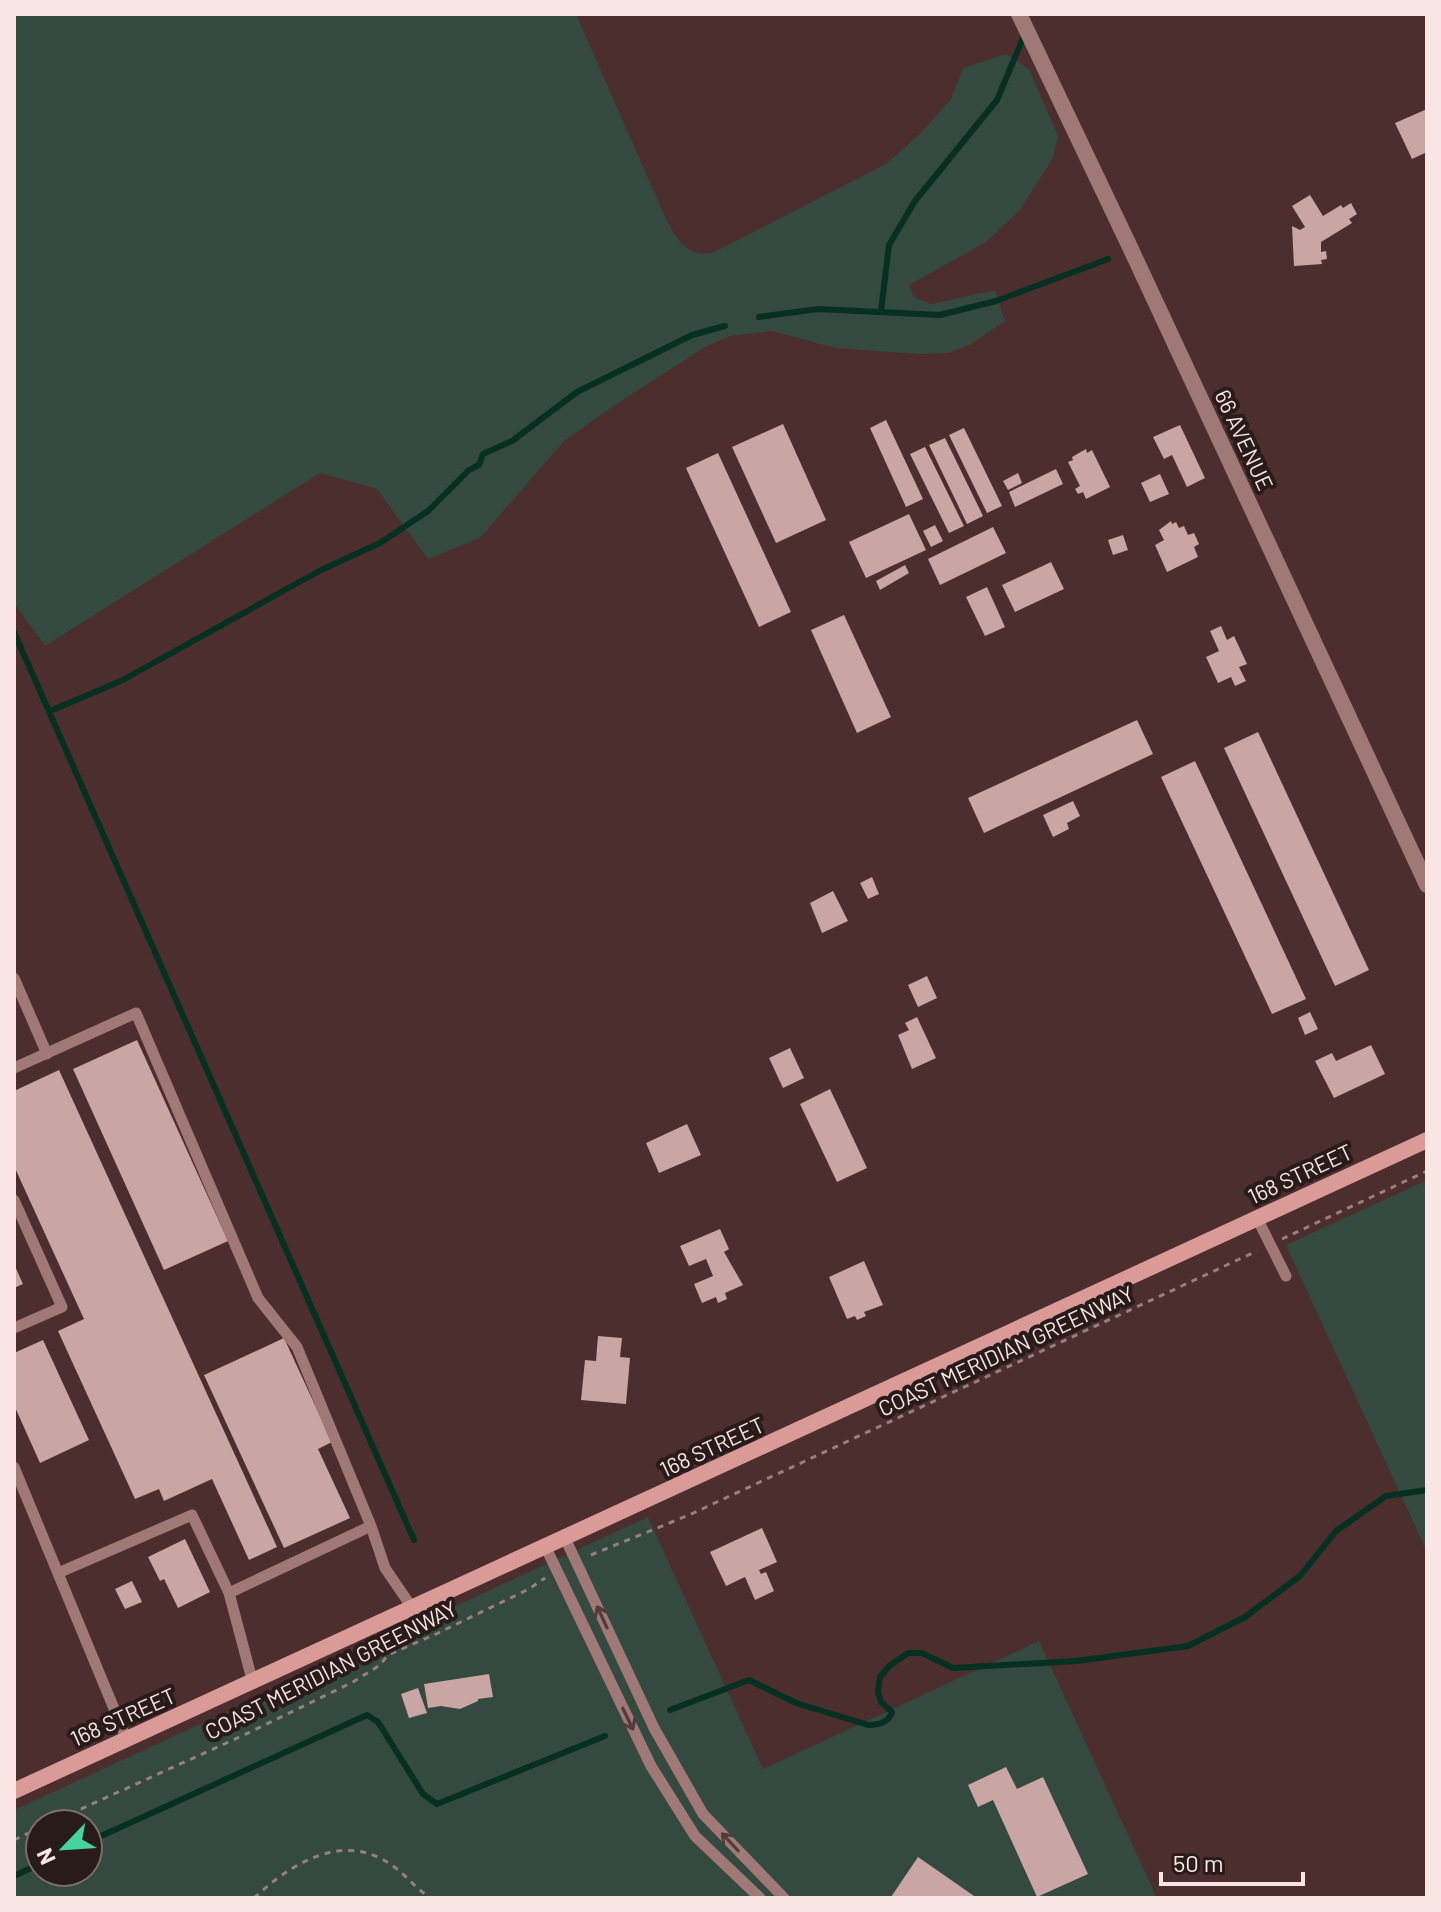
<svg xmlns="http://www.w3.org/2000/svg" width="1441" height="1912" font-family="Barlow,sans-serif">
<rect width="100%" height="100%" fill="#4b2e2d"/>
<path fill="#344940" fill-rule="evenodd" d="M 14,14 L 576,14 L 666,219 C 677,239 687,258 712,253 L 886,164 L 921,133 L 951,99 L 963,68 L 1006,54 L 1029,69 L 1058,136 L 1053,158 L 1020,210 L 986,242 L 909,285 L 914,297 L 932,304 L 995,290 L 1005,321 L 971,344 L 949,353 L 918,354 L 836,348 L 772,331 L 730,336 L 705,347 L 618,403 L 564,441 L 480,538 L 428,559 L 377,489 L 320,473 L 45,646 L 14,603 Z
M 1427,1180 L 1427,1552 L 1286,1245 Z
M 648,1517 L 763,1769 L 1039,1641 L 1157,1898 L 14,1898 L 14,1810 ZM 40,1824 L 88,1824 L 88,1872 L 40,1872 Z"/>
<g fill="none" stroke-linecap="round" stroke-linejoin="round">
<path stroke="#063021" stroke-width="6" d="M 881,311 L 889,245 L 915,201 L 997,100 L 1023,38
M 759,317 L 818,309 L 940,315 L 996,301 L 1108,259
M 14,632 L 414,1540
M 50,711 L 121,681 L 321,570 L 380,543 L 428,511 L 469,470 L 479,465 L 483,454 L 512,441 L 577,392 L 692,335 L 725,326
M 670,1710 L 749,1680 L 796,1703 L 868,1725 C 878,1725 889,1723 892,1712 L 881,1702 L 878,1692 L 880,1677 L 889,1666 L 908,1653 L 922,1653 L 953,1668 L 1076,1661 L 1188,1646 L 1245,1617 L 1300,1576 L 1336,1531 L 1386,1496 L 1427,1490
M 88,1842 L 367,1715 L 378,1722 L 423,1794 L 437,1804 L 605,1736
M 14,1876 L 40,1864"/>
</g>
<path fill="#c9a5a3" d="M 1427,109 L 1427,152 L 1412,159 L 1395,123 Z
M 1310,195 L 1323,216 L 1341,205 L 1343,208 L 1351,203 L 1357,214 L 1349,219 L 1352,223 L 1321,242 L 1321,252 L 1326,251 L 1327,259 L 1321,260 L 1322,264 L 1294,266 L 1292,226 L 1300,230 L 1305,227 L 1292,206 Z
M 886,420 L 923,499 L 906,507 L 870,428 Z
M 783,424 L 826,520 L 776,543 L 732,447 Z
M 1180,425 L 1205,478 L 1187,487 L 1172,455 L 1164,459 L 1153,437 Z
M 964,428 L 1002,506 L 987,513 L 949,435 Z
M 945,438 L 983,516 L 967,524 L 929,445 Z
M 925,447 L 964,526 L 949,533 L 910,454 Z
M 1086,449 L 1087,453 L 1092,450 L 1110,487 L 1086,499 L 1083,492 L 1078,494 L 1075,489 L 1080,486 L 1068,462 L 1073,460 L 1072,457 Z
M 718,453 L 791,612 L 759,627 L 686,468 Z
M 1056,469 L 1063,484 L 1015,507 L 1009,492 Z
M 1018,473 L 1022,483 L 1008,490 L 1003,481 Z
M 1160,474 L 1169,494 L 1150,502 L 1141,483 Z
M 909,514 L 926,550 L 866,578 L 849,542 Z
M 1171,521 L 1172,524 L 1176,522 L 1179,528 L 1184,526 L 1188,535 L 1194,533 L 1199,544 L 1194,547 L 1198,557 L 1167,572 L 1155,545 L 1164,540 L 1159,530 Z
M 935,525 L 943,541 L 931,547 L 923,531 Z
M 993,527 L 1006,553 L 940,585 L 928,559 Z
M 1123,535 L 1128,550 L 1113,555 L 1108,540 Z
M 1051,562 L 1064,589 L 1015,612 L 1002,585 Z
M 905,565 L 909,573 L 880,590 L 876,581 Z
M 987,587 L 1005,627 L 985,636 L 966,597 Z
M 844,615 L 891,717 L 857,733 L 811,630 Z
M 1221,626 L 1227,640 L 1234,636 L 1247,664 L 1239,667 L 1246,681 L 1235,686 L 1231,677 L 1218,683 L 1206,657 L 1219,651 L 1210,631 Z
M 1137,720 L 1153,754 L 984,833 L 968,798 Z
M 1258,732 L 1369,970 L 1335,986 L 1224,748 Z
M 1195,761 L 1306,999 L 1272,1014 L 1161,777 Z
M 1073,801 L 1080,816 L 1067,823 L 1069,829 L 1053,837 L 1043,815 Z
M 872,877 L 879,894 L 868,899 L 860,883 Z
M 833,891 L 848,921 L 822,933 L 810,903 Z
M 927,976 L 937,998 L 918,1007 L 908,985 Z
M 1310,1012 L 1318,1029 L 1305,1035 L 1298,1018 Z
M 917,1017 L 936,1058 L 912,1069 L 898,1035 L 909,1030 L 905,1023 Z
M 137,1040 L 228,1241 L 164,1270 L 73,1069 Z
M 1371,1045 L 1385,1074 L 1334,1098 L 1315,1061 L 1332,1053 L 1336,1061 Z
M 790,1048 L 804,1078 L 783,1088 L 769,1058 Z
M 59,1070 L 277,1547 L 249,1560 L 212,1479 L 164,1501 L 159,1489 L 135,1499 L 58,1331 L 84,1319 L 14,1166 L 14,1091 Z
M 830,1089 L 867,1168 L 837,1182 L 800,1104 Z
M 687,1124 L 701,1155 L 659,1173 L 646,1143 Z
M 720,1229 L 729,1249 L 724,1252 L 743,1285 L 725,1293 L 727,1299 L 718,1303 L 716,1297 L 702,1303 L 694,1284 L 713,1276 L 706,1259 L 689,1266 L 680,1246 Z
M 864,1261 L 883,1305 L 864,1312 L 866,1316 L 857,1320 L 855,1316 L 847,1319 L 829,1277 Z
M 14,1264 L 23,1284 L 14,1288 Z
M 598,1336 L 622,1338 L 620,1357 L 630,1358 L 626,1404 L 581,1400 L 585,1360 L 596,1361 Z
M 284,1338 L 332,1442 L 318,1449 L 350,1518 L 284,1548 L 204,1375 Z
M 43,1340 L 89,1440 L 40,1463 L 14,1405 L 14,1353 Z
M 762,1528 L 777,1562 L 759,1570 L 761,1574 L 766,1572 L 774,1591 L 755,1600 L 745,1577 L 726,1586 L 710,1552 Z
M 185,1539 L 210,1592 L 178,1608 L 164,1579 L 160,1581 L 148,1557 Z
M 132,1581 L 142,1602 L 125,1609 L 115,1589 Z
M 489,1674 L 493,1697 L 478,1699 L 478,1701 L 460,1709 L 441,1706 L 428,1708 L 424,1684 Z
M 418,1688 L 427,1713 L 409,1718 L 401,1694 Z
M 1006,1767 L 1017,1789 L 1043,1777 L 1088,1874 L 1037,1897 L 993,1800 L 978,1807 L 968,1785 Z
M 918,1857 L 977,1898 L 891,1897 Z"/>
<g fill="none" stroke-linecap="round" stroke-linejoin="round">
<path stroke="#987e7d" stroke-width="3" stroke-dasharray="6 6" stroke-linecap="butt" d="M 1282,1239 L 1427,1171
M 591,1555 L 689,1515 L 1257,1251
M 48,1824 L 244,1735 L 353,1682 L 380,1665 L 388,1655 L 436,1634 L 529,1589 L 545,1578
M 14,1840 L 40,1828
M 254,1898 C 292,1863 344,1830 393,1866 C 407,1876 416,1889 431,1898"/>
<path stroke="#a07876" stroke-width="11" d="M 14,978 L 47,1054
M 14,1068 L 136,1013 L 258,1298 L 297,1347 L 371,1526 L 385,1568 L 413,1609
M 14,1200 L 62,1307 L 14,1328
M 1257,1218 L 1286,1276
M 14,1467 L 127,1740
M 565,1538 L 654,1728 L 703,1814 L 784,1898
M 546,1548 L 651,1766 L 695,1836 L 760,1898
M 58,1573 L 192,1515 L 229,1593
M 253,1683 L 229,1593 L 371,1526"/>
<path stroke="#a07876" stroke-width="16" d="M 1019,14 L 1129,245 L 1427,885"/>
<path stroke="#da9b98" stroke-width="16" d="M 14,1791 L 1427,1140"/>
</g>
<defs><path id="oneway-shaft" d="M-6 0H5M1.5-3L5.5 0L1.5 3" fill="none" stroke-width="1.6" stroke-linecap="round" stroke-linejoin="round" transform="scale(2)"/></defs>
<g stroke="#523c3a">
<use href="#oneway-shaft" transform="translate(602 1617) rotate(-115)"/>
<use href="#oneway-shaft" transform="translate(628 1719) rotate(64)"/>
<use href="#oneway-shaft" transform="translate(730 1842) rotate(-133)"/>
</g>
<g text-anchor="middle" stroke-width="8" stroke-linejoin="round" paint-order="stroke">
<g font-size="22" fill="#f9e5e4" stroke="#281b1a">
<text transform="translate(1244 440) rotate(65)" y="8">66 AVENUE</text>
<text transform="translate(1300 1174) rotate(-25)" y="8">168 STREET</text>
<text transform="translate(1006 1351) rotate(-25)" y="8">COAST MERIDIAN GREENWAY</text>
<text transform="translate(712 1447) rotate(-25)" y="8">168 STREET</text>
<text transform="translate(331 1670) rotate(-27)" y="8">COAST MERIDIAN GREENWAY</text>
<text transform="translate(123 1717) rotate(-24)" y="8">168 STREET</text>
</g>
</g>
<rect width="1441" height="1912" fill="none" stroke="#f9e5e4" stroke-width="32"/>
<g transform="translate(64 1848) rotate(245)"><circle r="38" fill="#281b1a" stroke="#7c6c6b" stroke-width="2"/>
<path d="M0-6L14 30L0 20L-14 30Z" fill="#43d4a0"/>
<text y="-12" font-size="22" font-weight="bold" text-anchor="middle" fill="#f9e5e4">N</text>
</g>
<path d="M1161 1872v12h142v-12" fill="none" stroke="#f9e5e4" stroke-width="4"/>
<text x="1173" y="1872" font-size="24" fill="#f9e5e4" stroke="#281b1a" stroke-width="6" paint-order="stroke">50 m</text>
</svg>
